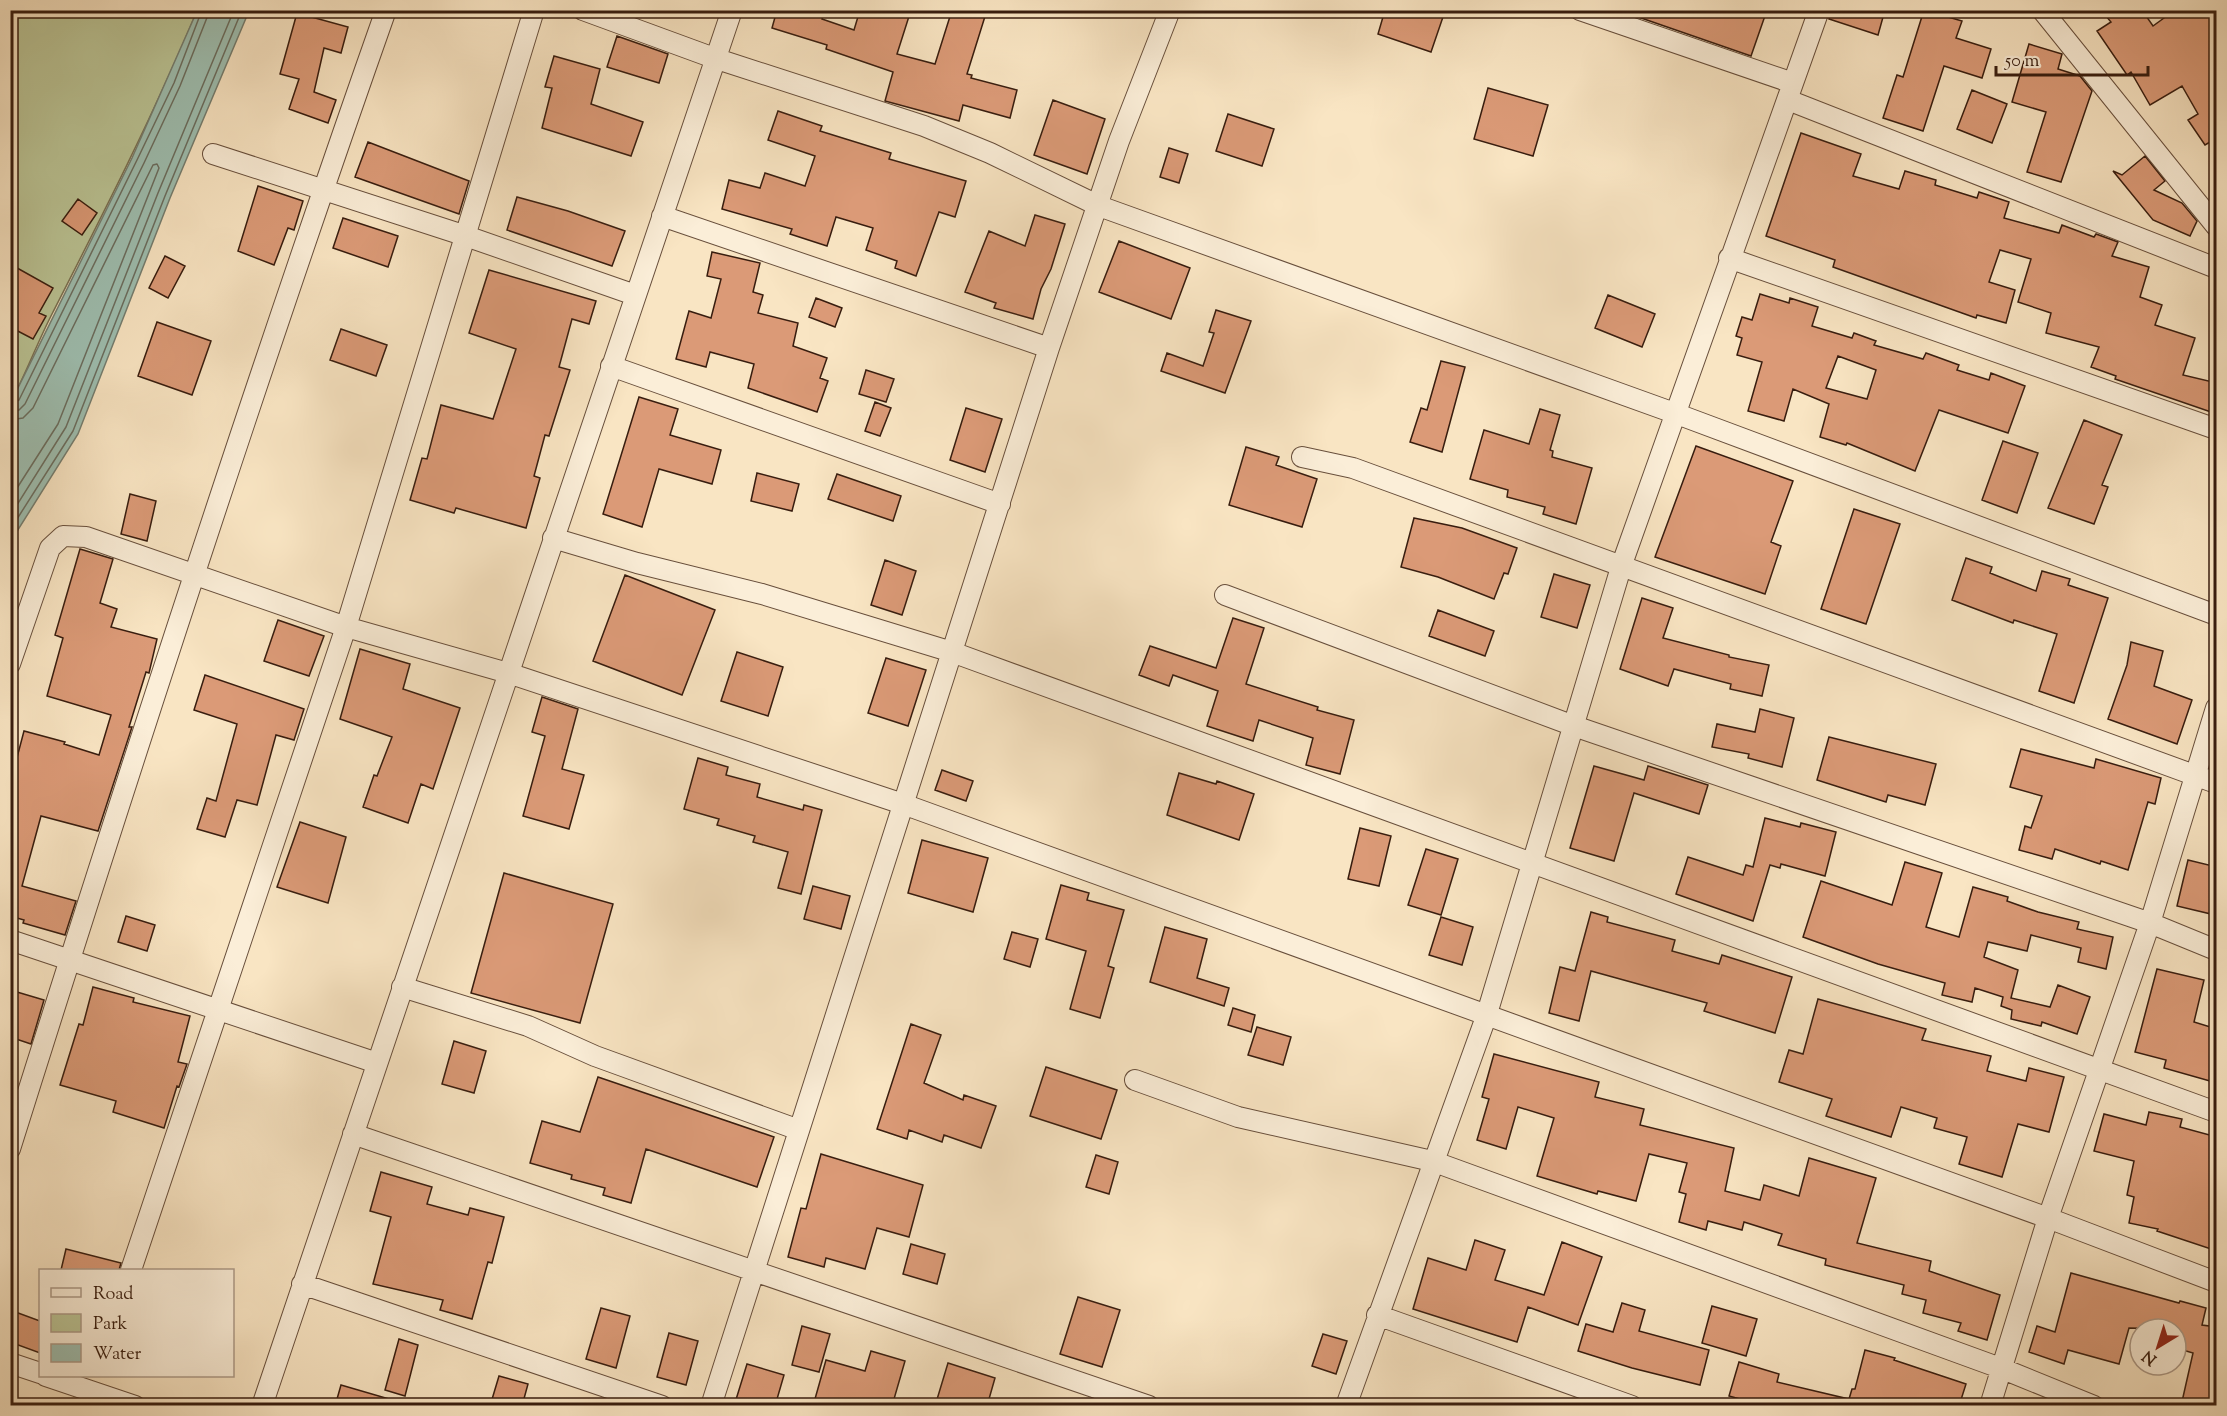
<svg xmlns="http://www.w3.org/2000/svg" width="2227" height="1416" font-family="'Sorts Mill Goudy',serif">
<rect width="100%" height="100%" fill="#f9e5c3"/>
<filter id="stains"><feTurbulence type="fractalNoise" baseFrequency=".00333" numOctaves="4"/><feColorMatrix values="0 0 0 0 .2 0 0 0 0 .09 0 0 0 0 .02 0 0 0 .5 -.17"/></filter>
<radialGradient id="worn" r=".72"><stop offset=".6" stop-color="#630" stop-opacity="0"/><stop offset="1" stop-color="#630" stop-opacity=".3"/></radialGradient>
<path fill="#bbc596" stroke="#7a7152" stroke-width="1.5" d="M 11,11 L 197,11 C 154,114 104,212 53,312 C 38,341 26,373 11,402 Z"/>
<path fill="#9ebfb1" stroke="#757e70" stroke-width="1.5" d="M 197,11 L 249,11 L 170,198 L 78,434 L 11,541 L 11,402 L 132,158 Z"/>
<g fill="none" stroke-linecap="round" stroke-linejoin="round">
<path stroke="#6b6e60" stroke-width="1.5" d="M 10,404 L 19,400 L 137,160 L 174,83 L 202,10
M 10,411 L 19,410 L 25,404 L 144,163 L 180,86 L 210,10
M 10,420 L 23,418 L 33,408 L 153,165 L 157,164 L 159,168 L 58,424 L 10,499
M 10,516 L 66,427 L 158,193 L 234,10
M 10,530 L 73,431 L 165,196 L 242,10"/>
</g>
<path fill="#db9a77" stroke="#381d0f" stroke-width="1.5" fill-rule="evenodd" d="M 777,10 L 825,10 L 822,19 L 854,30 L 860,10 L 911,10 L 897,54 L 935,64 L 952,10 L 987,10 L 967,74 L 972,75 L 971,78 L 1017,90 L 1010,118 L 963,105 L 959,121 L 885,101 L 893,72 L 826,49 L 827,45 L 772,28 Z
M 1385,10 L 1433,10 L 1444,14 L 1431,52 L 1378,34 Z
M 1618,10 L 1767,10 L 1751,56 Z
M 1831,10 L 1885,10 L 1878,35 L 1829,19 Z
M 1924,10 L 1962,21 L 1956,38 L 1991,49 L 1982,78 L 1944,66 L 1923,131 L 1883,118 L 1897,75 L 1903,77 Z
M 2101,10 L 2142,10 L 2153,26 L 2175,10 L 2217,10 L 2217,138 L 2205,145 L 2188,120 L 2198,114 L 2182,86 L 2150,105 L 2131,72 L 2127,75 L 2097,31 L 2111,22 Z
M 297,13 L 348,27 L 341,53 L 324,48 L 314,92 L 336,100 L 328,123 L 289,109 L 299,79 L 280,74 Z
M 617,36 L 668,54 L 659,83 L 607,67 Z
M 2029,44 L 2062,54 L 2058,69 L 2080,76 L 2092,91 L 2061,182 L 2027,172 L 2046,112 L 2012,102 Z
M 554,56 L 600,69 L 591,104 L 643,122 L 631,156 L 542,128 L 552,88 L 545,87 Z
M 1488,88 L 1548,105 L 1533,156 L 1474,139 Z
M 1972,90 L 2007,104 L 1992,143 L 1957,129 Z
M 1053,100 L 1105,119 L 1087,174 L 1034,155 Z
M 778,111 L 822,126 L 820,131 L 891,153 L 889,159 L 966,181 L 955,217 L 939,212 L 916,276 L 895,268 L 897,261 L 866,250 L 873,228 L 836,217 L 827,246 L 790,234 L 792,229 L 722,209 L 729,180 L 760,188 L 765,173 L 805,186 L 815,156 L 768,140 Z
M 1228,114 L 1274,129 L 1262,166 L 1216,151 Z
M 1801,133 L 1861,154 L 1853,176 L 1899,189 L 1905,171 L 1936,180 L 1935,185 L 1977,198 L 1979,192 L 2009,202 L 2004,218 L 2059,233 L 2062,225 L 2094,237 L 2096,234 L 2118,242 L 2112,256 L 2149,267 L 2140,297 L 2162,305 L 2155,325 L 2195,338 L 2183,375 L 2217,383 L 2211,412 L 2115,379 L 2116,376 L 2091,367 L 2099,347 L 2046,333 L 2051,313 L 2018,302 L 2031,259 L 2000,250 L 1989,282 L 2015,290 L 2006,323 L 1977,315 L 1976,318 L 1833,267 L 1835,260 L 1766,236 Z
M 368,142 L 469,181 L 459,214 L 355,177 Z
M 1169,148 L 1188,154 L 1179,183 L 1160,177 Z
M 2145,156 L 2165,181 L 2154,190 L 2182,203 L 2197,221 L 2190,236 L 2153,220 L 2113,171 L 2122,175 Z
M 258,186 L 303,201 L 294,230 L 288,228 L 274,265 L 238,251 Z
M 517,197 L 568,211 L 625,231 L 612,266 L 507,230 Z
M 78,199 L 97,213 L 82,235 L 62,221 Z
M 1035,215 L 1065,224 L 1051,269 L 1041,289 L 1033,319 L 994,308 L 996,303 L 965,292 L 989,231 L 1025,246 Z
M 343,218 L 398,236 L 388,267 L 333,248 Z
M 1119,241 L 1190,268 L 1171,319 L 1099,292 Z
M 712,252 L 760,263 L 753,292 L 763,295 L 758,313 L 798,323 L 793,346 L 827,358 L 820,378 L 828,381 L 817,412 L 748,388 L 754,364 L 710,352 L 706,367 L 676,359 L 689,311 L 711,318 L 721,279 L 707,276 Z
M 165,256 L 185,266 L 168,298 L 149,288 Z
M 10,264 L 53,288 L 39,313 L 46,316 L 33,339 L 10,327 Z
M 489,270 L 596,301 L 589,324 L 572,319 L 559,367 L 570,370 L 549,436 L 545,435 L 534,476 L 540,478 L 526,528 L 456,508 L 454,513 L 410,500 L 422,458 L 427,459 L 441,405 L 493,419 L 516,349 L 469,333 Z
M 1760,294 L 1789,303 L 1790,298 L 1818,307 L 1812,326 L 1852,338 L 1854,333 L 1876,341 L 1874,345 L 1923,359 L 1926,353 L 1959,365 L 1957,370 L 1989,380 L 1991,373 L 2025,386 L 2008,433 L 1939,410 L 1915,471 L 1847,443 L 1846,445 L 1820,437 L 1829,404 L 1793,389 L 1784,421 L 1748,411 L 1762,362 L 1737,355 L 1742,338 L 1736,336 L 1742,317 L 1752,320 ZM 1838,356 L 1876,370 L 1867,399 L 1826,388 Z
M 1608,295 L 1655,314 L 1642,347 L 1595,328 Z
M 816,298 L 842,308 L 835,327 L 809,317 Z
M 1216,310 L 1251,321 L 1225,393 L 1161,371 L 1167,353 L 1203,366 L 1214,333 L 1209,332 Z
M 157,322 L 211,341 L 192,395 L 138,376 Z
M 341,329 L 387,345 L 376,376 L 330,360 Z
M 1441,361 L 1465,367 L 1442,452 L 1410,442 L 1421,408 L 1427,410 Z
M 866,370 L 894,379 L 886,402 L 859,394 Z
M 639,397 L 678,409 L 670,435 L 721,450 L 712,484 L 659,469 L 642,527 L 603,514 Z
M 875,402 L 891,408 L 880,436 L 865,431 Z
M 966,408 L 1002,419 L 985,472 L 950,460 Z
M 1540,409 L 1560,415 L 1550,450 L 1553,451 L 1552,457 L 1592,468 L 1576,524 L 1543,514 L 1545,507 L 1507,497 L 1508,490 L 1470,479 L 1484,430 L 1529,444 Z
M 2084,420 L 2122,435 L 2102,485 L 2108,487 L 2094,524 L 2048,508 Z
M 2003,441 L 2038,453 L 2017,513 L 1982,500 Z
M 1696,446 L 1793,481 L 1771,542 L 1781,546 L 1765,594 L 1655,557 Z
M 1246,447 L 1279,457 L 1276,465 L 1317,479 L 1302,527 L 1229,505 Z
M 757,473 L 799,484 L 792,511 L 751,501 Z
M 837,474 L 901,496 L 893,521 L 828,499 Z
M 130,494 L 156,501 L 147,541 L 121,534 Z
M 1854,509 L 1900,524 L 1866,624 L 1821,609 Z
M 1414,518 L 1462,528 L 1517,548 L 1508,574 L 1504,573 L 1494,599 L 1438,577 L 1401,567 Z
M 80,549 L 113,559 L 100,603 L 117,609 L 111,627 L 157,639 L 149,673 L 146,672 L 129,727 L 132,727 L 98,831 L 41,816 L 22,886 L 76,901 L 65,935 L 23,923 L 24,920 L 10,916 L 10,768 L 14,769 L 24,731 L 65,742 L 64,744 L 99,755 L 111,715 L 47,696 L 63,638 L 55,635 Z
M 1966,558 L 1992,567 L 1990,573 L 2036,591 L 2042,571 L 2070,579 L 2068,585 L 2108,598 L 2074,703 L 2039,691 L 2057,634 L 2014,620 L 2013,623 L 1952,600 Z
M 885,560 L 916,571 L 902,615 L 871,605 Z
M 1554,574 L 1590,585 L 1577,628 L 1541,617 Z
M 625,575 L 715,610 L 682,695 L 593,661 Z
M 1642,598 L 1673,608 L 1663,638 L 1729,655 L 1729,657 L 1769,665 L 1762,696 L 1730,689 L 1731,684 L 1674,669 L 1668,686 L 1620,669 Z
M 1438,610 L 1494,631 L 1485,656 L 1429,636 Z
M 1233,618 L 1264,628 L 1246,684 L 1318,707 L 1317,710 L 1354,720 L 1340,774 L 1306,765 L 1313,738 L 1259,720 L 1253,741 L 1207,726 L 1218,691 L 1173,675 L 1169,686 L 1139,675 L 1150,646 L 1216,668 Z
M 278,620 L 324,636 L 309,676 L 264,661 Z
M 2131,642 L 2163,651 L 2154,686 L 2192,700 L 2177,744 L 2108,719 L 2127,665 Z
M 360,649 L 410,664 L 403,689 L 460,708 L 433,789 L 421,784 L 408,823 L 363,807 L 374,775 L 377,776 L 392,737 L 340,719 Z
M 737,652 L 783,667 L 768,716 L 721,701 Z
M 886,658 L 926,670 L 908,726 L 868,713 Z
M 205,675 L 304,709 L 294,740 L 276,735 L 257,805 L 237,800 L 225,837 L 197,829 L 207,798 L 216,801 L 237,724 L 194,710 Z
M 542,697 L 578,709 L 562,769 L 584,775 L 569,829 L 523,816 L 545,736 L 532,732 Z
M 1760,709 L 1794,718 L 1782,767 L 1748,758 L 1749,754 L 1712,747 L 1717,724 L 1755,732 Z
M 1829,737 L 1936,764 L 1925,805 L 1888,795 L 1886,802 L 1817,780 Z
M 2021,749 L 2094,768 L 2096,759 L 2161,778 L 2155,804 L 2148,802 L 2128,870 L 2101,861 L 2100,864 L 2055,849 L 2052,859 L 2019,850 L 2025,826 L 2031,828 L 2042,796 L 2010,787 Z
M 698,758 L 728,767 L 726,775 L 760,784 L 757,797 L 803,810 L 804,805 L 822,810 L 801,894 L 778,888 L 788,852 L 753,842 L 755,836 L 717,825 L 719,819 L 684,809 Z
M 1594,766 L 1644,780 L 1648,766 L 1708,785 L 1699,814 L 1634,793 L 1614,861 L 1570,848 Z
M 942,770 L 973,781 L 966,801 L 935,790 Z
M 1179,773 L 1216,784 L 1217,781 L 1254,794 L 1239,840 L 1167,815 Z
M 1765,818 L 1800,827 L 1801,823 L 1836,832 L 1825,876 L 1781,864 L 1780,868 L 1770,865 L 1753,921 L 1676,894 L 1688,857 L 1743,875 L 1746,865 L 1753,867 Z
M 300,822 L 346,837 L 328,903 L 277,887 Z
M 1360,828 L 1391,836 L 1379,886 L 1348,879 Z
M 922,840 L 988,858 L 973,912 L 908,893 Z
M 1426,849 L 1458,859 L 1441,915 L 1408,905 Z
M 2188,860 L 2217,867 L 2217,893 L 2211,914 L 2177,906 Z
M 1905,862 L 1942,873 L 1926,927 L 1959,937 L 1973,887 L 2008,897 L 2007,901 L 2038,912 L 2079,922 L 2077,929 L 2113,937 L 2106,969 L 2078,962 L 2081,948 L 2031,935 L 2027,951 L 1988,942 L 1984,957 L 2018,970 L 2011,998 L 2050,1007 L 2058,985 L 2090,997 L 2077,1034 L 2042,1022 L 2041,1026 L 2011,1019 L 2012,1010 L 2001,1006 L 2003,997 L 1975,988 L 1972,1002 L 1942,995 L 1945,983 L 1878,964 L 1803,937 L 1821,881 L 1892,905 Z
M 504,873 L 613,904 L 580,1023 L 471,993 Z
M 1061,885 L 1089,893 L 1087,900 L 1124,910 L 1108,966 L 1114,968 L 1100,1018 L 1070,1009 L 1086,951 L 1046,939 Z
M 813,886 L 850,896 L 841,929 L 804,919 Z
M 1591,912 L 1608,917 L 1607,922 L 1675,940 L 1672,951 L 1719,964 L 1722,955 L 1792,977 L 1775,1033 L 1704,1011 L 1707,1003 L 1591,971 L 1579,1021 L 1549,1013 L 1560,967 L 1575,971 Z
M 126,916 L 155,925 L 147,951 L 118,942 Z
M 1441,917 L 1473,927 L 1462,965 L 1429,955 Z
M 1165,927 L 1207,939 L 1197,978 L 1229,988 L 1224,1006 L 1150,982 Z
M 1012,932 L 1038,939 L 1030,967 L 1004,959 Z
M 2157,969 L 2204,980 L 2194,1022 L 2217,1029 L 2217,1083 L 2164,1068 L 2166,1060 L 2135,1052 Z
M 93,987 L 134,998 L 133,1002 L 190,1016 L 178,1062 L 187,1064 L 179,1087 L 177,1086 L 164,1128 L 113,1112 L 116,1101 L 60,1085 L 79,1024 L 83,1025 Z
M 17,992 L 44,1000 L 31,1044 L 10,1037 L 10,1011 Z
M 1818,999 L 1926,1029 L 1922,1040 L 1991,1056 L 1987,1071 L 2026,1081 L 2029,1068 L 2064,1077 L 2049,1132 L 2018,1124 L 2002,1177 L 1959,1164 L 1967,1137 L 1934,1128 L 1937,1118 L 1901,1107 L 1891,1137 L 1826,1116 L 1832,1099 L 1779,1082 L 1789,1050 L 1803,1054 Z
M 1233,1008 L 1255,1015 L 1251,1032 L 1228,1025 Z
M 911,1024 L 941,1035 L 924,1083 L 963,1100 L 964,1095 L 996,1106 L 981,1148 L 944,1135 L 942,1142 L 909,1130 L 907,1139 L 877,1129 Z
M 1257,1027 L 1291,1037 L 1283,1065 L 1248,1055 Z
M 454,1041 L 486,1051 L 474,1093 L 442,1084 Z
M 1494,1054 L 1599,1082 L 1595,1097 L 1644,1109 L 1640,1125 L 1734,1148 L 1725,1191 L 1760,1200 L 1764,1185 L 1799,1196 L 1809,1158 L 1876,1178 L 1857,1243 L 1931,1261 L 1929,1271 L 2000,1295 L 1987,1340 L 1958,1331 L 1961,1323 L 1923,1313 L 1926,1300 L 1902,1294 L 1904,1285 L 1825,1265 L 1826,1259 L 1778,1245 L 1782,1234 L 1744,1222 L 1742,1230 L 1708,1221 L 1706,1230 L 1679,1222 L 1686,1194 L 1679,1192 L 1687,1163 L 1649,1154 L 1636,1201 L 1598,1191 L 1597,1194 L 1537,1176 L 1554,1118 L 1518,1107 L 1506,1149 L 1477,1140 L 1489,1099 L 1482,1097 Z
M 1046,1067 L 1117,1090 L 1101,1139 L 1030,1116 Z
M 598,1077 L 774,1137 L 757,1187 L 646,1149 L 631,1203 L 603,1195 L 605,1188 L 571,1179 L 572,1175 L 530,1163 L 542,1121 L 580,1132 Z
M 2149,1112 L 2182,1119 L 2180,1127 L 2217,1137 L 2211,1160 L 2217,1161 L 2217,1251 L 2157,1231 L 2158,1229 L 2129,1223 L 2134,1197 L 2127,1195 L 2134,1161 L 2094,1151 L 2104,1114 L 2146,1125 Z
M 821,1154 L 923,1185 L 909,1237 L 877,1228 L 865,1269 L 826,1258 L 824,1267 L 788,1257 L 801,1208 L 806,1209 Z
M 1096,1155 L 1118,1162 L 1109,1194 L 1086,1187 Z
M 381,1172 L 432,1187 L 427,1204 L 468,1215 L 470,1208 L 504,1217 L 492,1263 L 488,1262 L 472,1319 L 440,1310 L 443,1300 L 373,1284 L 391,1217 L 370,1211 Z
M 1475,1240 L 1505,1250 L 1495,1280 L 1544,1295 L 1562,1242 L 1602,1257 L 1578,1325 L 1528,1307 L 1517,1342 L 1413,1309 L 1428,1258 L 1466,1270 Z
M 911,1244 L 945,1254 L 937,1284 L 903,1274 Z
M 66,1249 L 121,1263 L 119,1270 L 61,1270 Z
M 2071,1273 L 2179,1303 L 2180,1301 L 2206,1308 L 2202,1325 L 2217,1327 L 2217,1371 L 2209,1406 L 2181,1406 L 2193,1353 L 2176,1348 L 2176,1329 L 2129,1328 L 2119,1364 L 2068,1350 L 2064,1364 L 2029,1352 L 2037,1326 L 2055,1332 Z
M 1078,1297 L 1120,1310 L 1102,1367 L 1060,1354 Z
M 1622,1303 L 1645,1310 L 1639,1331 L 1709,1350 L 1700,1385 L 1632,1368 L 1578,1351 L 1586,1324 L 1613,1332 Z
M 1712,1306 L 1757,1319 L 1746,1356 L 1702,1343 Z
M 601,1308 L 630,1316 L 616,1368 L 586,1359 Z
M 10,1310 L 40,1321 L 40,1353 L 10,1342 Z
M 802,1326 L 830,1334 L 819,1372 L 792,1365 Z
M 669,1333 L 698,1341 L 686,1385 L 657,1377 Z
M 1323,1334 L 1347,1341 L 1336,1374 L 1312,1366 Z
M 399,1339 L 418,1345 L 405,1396 L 385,1390 Z
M 1865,1350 L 1895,1358 L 1894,1360 L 1966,1384 L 1959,1406 L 1765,1406 L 1729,1396 L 1739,1362 L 1779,1374 L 1777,1382 L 1849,1399 L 1852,1389 L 1855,1389 Z
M 871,1351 L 905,1361 L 892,1406 L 813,1406 L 826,1360 L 865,1371 Z
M 948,1363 L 995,1378 L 987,1406 L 935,1406 Z
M 747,1364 L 784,1375 L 775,1406 L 734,1406 Z
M 499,1376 L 528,1384 L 522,1406 L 490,1406 Z
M 341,1385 L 396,1401 L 395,1406 L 335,1406 Z"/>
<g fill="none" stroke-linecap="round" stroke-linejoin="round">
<g stroke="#684f3c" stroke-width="22">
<path id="minor" d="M 583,10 L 714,58 L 924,126 L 990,153 L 1099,206 L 1677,414 L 2216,615
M 1580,10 L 1793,83
M 2042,10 L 2216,226
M 1788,100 L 2216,268
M 213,154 L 463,235 L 635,295
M 662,216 L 1049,348
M 1729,258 L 2216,429
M 611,366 L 1000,504
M 1302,457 L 1353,468 L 2216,783
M 553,538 L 637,563 L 762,594 L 952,652 L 2216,1112
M 1225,595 L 1574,726 L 2150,923 L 2216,950
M 10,664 L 50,548 L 63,536 L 86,537 L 346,627 L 508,673 L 903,804 L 2048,1218 L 2216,1282
M 10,940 L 377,1063
M 402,987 L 528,1026 L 595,1056 L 799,1130
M 1135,1080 L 1238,1117 L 1432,1161 L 2003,1369 L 2094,1406
M 353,1134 L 1149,1406
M 10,1149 C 130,767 253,387 386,10
M 131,1270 L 346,627 L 534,10
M 302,1284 L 662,1406
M 1377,1315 L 1632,1406
M 10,1363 L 40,1373
M 46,1376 L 135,1406
M 262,1406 L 732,10
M 711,1406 L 1049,348 L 1119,141 L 1170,10
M 1346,1406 L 1486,1017 L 1622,564 L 1819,10
M 1990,1406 L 2048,1218 L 2150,923 L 2216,708"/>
</g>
<use href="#minor" stroke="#fbeed8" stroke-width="20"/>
</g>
<rect width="2227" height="1416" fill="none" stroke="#f9e5c3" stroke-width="36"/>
<rect x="12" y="12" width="2203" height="1392" fill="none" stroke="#381d0f" stroke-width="3"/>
<rect x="18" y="18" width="2191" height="1380" fill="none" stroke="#381d0f" stroke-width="1.5"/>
<rect x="39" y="1269" width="195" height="108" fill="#fbeed8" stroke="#ad9a88" stroke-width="1.5"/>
<rect x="51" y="1288" width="30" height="9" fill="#fbeed8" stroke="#ad9a88" stroke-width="1.5"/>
<text x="93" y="1299" font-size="18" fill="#381d0f">Road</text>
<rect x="51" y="1314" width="30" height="18" fill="#bbc596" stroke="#ad9a88" stroke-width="1.5"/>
<text x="93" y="1329" font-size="18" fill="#381d0f">Park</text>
<rect x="51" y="1344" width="30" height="18" fill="#9ebfb1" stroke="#ad9a88" stroke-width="1.5"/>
<text x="93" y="1359" font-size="18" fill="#381d0f">Water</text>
<g transform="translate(2158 1347) rotate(218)"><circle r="28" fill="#fbeed8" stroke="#ad9a88" stroke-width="1.5"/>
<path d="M0-4.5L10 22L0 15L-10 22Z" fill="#8f2418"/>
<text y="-9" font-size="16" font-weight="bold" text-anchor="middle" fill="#381d0f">N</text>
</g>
<path d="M1996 66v9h152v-9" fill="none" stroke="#381d0f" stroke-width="3"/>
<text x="2005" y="66" font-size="18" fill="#381d0f" stroke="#fbeed8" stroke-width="4.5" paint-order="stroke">50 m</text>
<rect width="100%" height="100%" filter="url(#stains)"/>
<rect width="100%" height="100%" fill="url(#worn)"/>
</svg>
